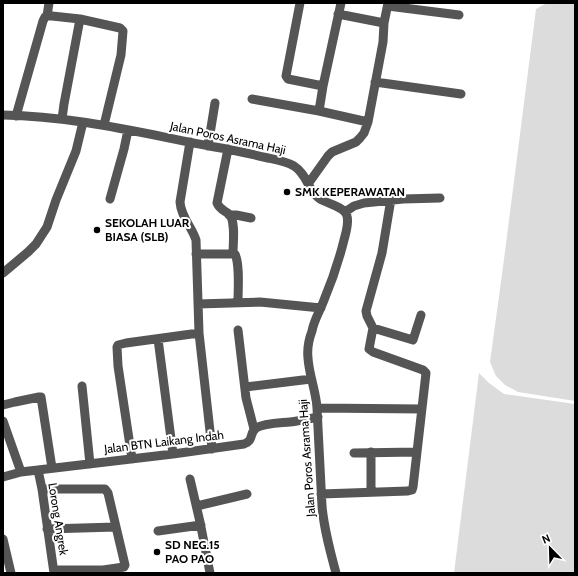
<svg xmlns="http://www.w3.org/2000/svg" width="578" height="576" font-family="Cabin,sans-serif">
<rect width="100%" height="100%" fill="#fff"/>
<path fill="#dcdcdc" d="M 547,3 L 575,3 L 575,401 L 518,392 L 505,385 L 496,376 L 490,362 L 503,267 L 536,9 Z
M 479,373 L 489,383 L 504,394 L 575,404 L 575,573 L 454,573 Z"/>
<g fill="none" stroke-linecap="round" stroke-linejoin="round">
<path stroke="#555" stroke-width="9" d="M 300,3 L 286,76 L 288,79 L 323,86
M 341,3 L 323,86 L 319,111 L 368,122
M 388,6 L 459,15
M 338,14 L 384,23
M 47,16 L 49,3
M 375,82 L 461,94
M 252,99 L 319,111
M 3,115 C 75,116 145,134 215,147 C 233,150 251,154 268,158 C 277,160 287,162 294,166 C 307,174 308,191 320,199 C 328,204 345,207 347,216 C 349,224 346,232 344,240 C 339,260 332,281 324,300 C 320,311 314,320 312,331 C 309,339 307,349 308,358 C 309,375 316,391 317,408 L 322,506 C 324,529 330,551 336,573
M 16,116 L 43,21 L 45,17 L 47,16 L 52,16 L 80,19 L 120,28 L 123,31 L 121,55 L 104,125
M 62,119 L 64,104 L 80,19
M 208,146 L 215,103
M 228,149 L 217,203 C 220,210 224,210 229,214 C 236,221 233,243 233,253
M 308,184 L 328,156 L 332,152 L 356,142 L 360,138 L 364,133 L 368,122 L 383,42 L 384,23 L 388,3
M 110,199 L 124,149 L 128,130
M 345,212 L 354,206 L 364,203 L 403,199 L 440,198
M 229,215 L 236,215 L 251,218
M 196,254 L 235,254 C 240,265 238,289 238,302
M 3,273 L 28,252 L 36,244 L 47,227 L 56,200 L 76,151 L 83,122
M 198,304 L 260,302 L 321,308
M 373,328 L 413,340 L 421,315
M 238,330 L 246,398 L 254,429
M 199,333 L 212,449
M 158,339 L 173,454
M 82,386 L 90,464
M 245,387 L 311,379
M 3,405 L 15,402 L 39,397 L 41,397 L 52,468
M 317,408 L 422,409
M 3,421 L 21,472
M 371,452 L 371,492
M 354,453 L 417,452
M 132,459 L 118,366 L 117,347 L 118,345 L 126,343 L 199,333 L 196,240 C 192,227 181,217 180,202 L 190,142
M 38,470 L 42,489 L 54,573
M 3,477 L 21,472 L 38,470 L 173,454 L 244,444 C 254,441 249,433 256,428 C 264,423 281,423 290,422 C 299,421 308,419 318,417
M 190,479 L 200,522 L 210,573
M 42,489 L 105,489 L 108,493 L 125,565 L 124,567 L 103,570 L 104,573
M 321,494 L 408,491 L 412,490 L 413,487 L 426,373 L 423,370 L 373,352 L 369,349 L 373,328 L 367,316 L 366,311 L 382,253 L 391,199
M 197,506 L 247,494
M 47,529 L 116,527
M 158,531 L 201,525
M 3,539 L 11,573
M 54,570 L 103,570"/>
</g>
<g fill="#000" stroke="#fff" stroke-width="1.5">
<circle cx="287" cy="192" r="4"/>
<circle cx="97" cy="230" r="4"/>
<circle cx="157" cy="552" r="4"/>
</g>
<g text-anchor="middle" stroke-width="4" stroke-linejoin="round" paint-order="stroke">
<g font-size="12" fill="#000" stroke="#fff">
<text transform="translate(228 138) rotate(12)" y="4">Jalan Poros Asrama Haji</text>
<text transform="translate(164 442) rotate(-7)" y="4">Jalan BTN Laikang Indah</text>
<text transform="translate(307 458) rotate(-94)" y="4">Jalan Poros Asrama Haji</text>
<text transform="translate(58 519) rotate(81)" y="4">Lorong Angrek</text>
</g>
<g font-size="12" font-weight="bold" fill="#000" stroke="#fff" text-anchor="start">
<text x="295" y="196">SMK KEPERAWATAN</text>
<text x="105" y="227">SEKOLAH LUAR<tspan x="105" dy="14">BIASA (SLB)</tspan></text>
<text x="165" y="549">SD NEG.15<tspan x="165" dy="14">PAO PAO</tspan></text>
</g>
</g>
<rect width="578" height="576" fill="none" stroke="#000000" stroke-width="8"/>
<g transform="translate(550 548) rotate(337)" stroke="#ffffff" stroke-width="3" paint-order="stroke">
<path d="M0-3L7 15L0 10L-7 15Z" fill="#000000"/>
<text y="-6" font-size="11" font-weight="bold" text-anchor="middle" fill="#000000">N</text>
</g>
</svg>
